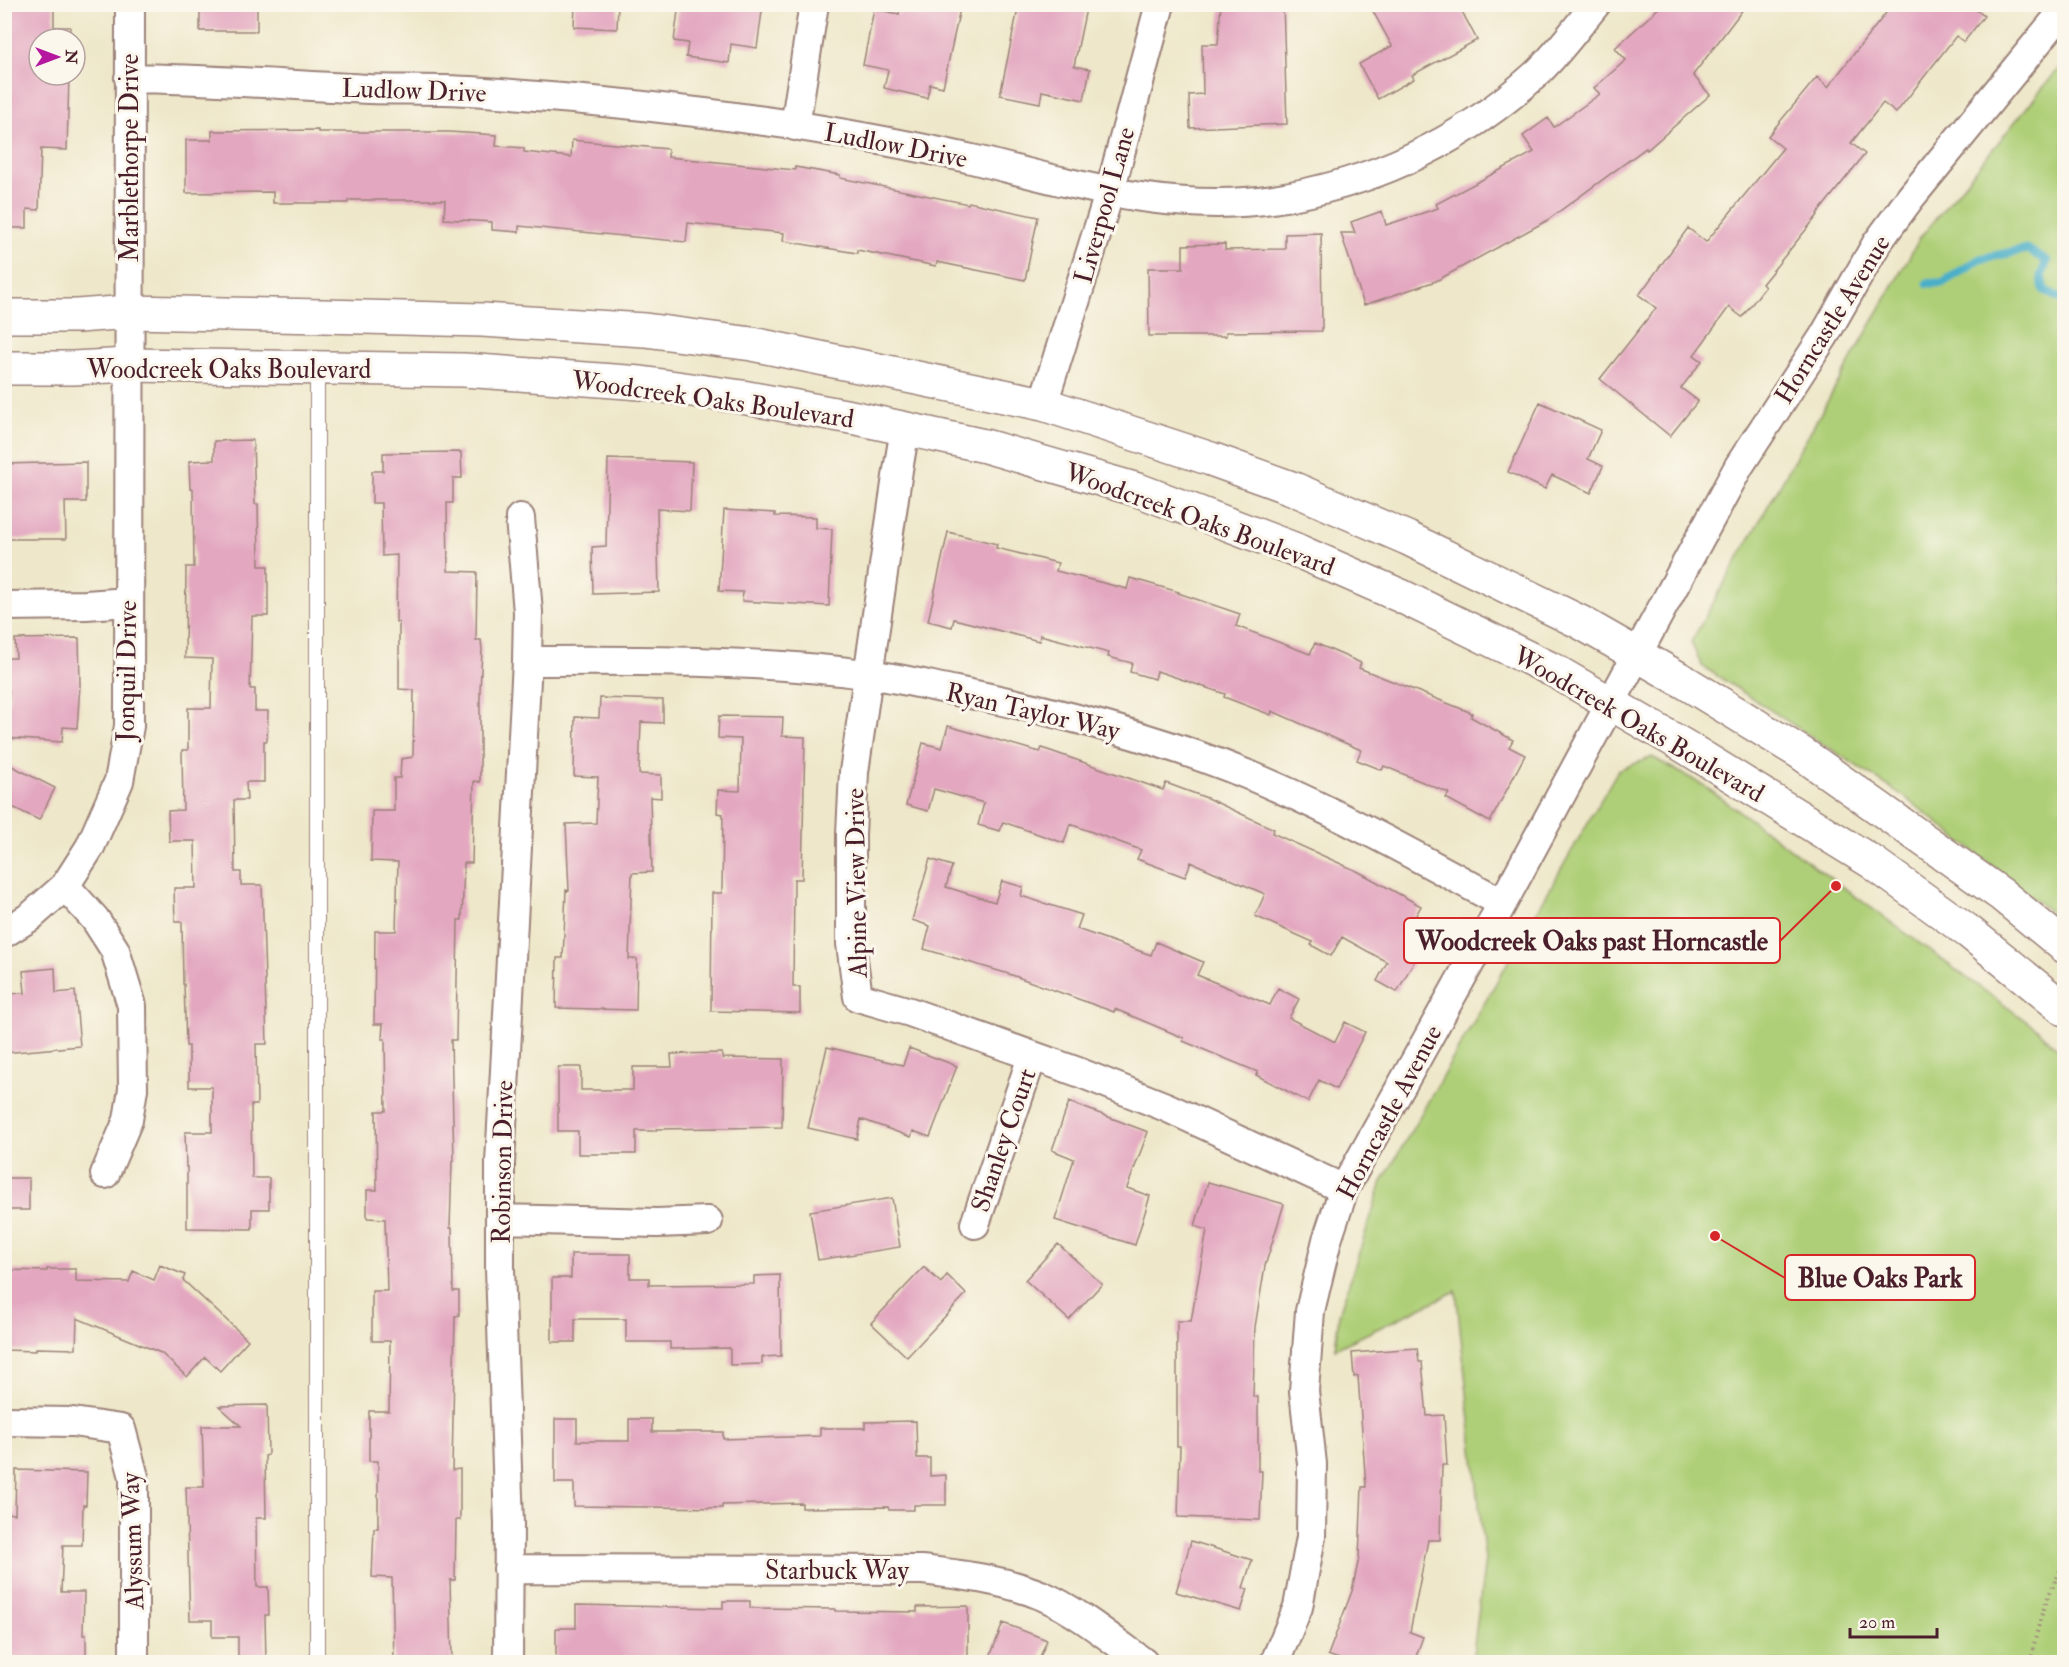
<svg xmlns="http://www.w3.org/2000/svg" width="2069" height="1667" font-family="'IM FELL Double Pica',serif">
<rect width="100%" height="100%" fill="#fbf7ec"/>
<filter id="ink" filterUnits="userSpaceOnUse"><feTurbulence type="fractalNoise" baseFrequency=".0167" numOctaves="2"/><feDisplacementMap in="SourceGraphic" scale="12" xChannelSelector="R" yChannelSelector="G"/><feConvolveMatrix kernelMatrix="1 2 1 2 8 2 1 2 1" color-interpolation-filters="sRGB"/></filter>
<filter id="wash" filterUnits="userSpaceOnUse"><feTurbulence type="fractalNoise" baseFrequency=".008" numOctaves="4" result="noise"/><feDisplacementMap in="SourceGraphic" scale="24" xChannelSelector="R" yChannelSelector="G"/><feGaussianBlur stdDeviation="1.35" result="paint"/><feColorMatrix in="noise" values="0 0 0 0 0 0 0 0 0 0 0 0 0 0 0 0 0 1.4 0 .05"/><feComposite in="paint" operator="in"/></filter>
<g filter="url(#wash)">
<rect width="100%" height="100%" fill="#eee7c9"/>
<path fill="#aecf77" stroke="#7c7751" stroke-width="1.5" d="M 2064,62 L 2064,923 L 1905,797 L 1702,666 L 1691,642 L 1920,238 Z
M 1652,757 L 1703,785 L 2037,1029 L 2064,1055 L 2064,1662 L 1472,1662 L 1485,1560 L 1456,1291 L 1335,1349 L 1339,1314 L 1382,1182 L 1618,770 Z"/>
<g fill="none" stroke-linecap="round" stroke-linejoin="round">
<path stroke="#49afc8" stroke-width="9" d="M 1928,283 L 1942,283 L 1980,259 L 2027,249 L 2047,261 L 2041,276 L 2044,290 L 2064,300"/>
</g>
<g id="blocks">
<path fill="#e3a7c0" d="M 4,4 L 54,4 L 54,27 L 70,27 L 69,39 L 39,39 L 39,75 L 69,75 L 67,150 L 41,149 L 39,210 L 27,209 L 27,228 L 4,228 Z
M 200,4 L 257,4 L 257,31 L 200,31 Z
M 575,4 L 618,4 L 617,29 L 574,27 Z
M 679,4 L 763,4 L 757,48 L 731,44 L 729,63 L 686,57 L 688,43 L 674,41 Z
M 901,4 L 961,4 L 943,87 L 930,84 L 927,98 L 884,88 L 888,70 L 863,65 L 874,9 L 899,14 Z
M 1019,4 L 1087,4 L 1074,66 L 1090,69 L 1084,100 L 1042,91 L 1040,103 L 1000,95 Z
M 1221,4 L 1283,4 L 1287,124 L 1190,128 L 1189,95 L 1203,94 L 1202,44 L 1218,44 Z
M 1369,4 L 1458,4 L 1477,40 L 1412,75 L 1414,79 L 1378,99 L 1359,64 L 1392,46 Z
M 1663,4 L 1747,4 L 1693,75 L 1710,95 L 1647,150 L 1646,148 L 1546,221 L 1436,281 L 1364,305 L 1341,233 L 1355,233 L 1351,222 L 1382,211 L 1386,225 L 1438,208 L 1436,204 L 1534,152 L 1523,136 L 1548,118 L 1554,127 L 1600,94 L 1594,88 L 1626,60 L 1615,48 Z
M 1893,4 L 1969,4 L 1984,16 L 1964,42 L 1956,36 L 1896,113 L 1883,103 L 1851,143 L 1865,154 L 1817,214 L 1818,215 L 1762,284 L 1765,287 L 1742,317 L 1729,307 L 1694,355 L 1702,361 L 1681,388 L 1698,401 L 1670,436 L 1600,379 L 1656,308 L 1639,295 L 1688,228 L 1706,242 L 1783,148 L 1768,136 L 1817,77 L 1828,87 Z
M 318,130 L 318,132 L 449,132 L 497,135 L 496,146 L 524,148 L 524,152 L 571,157 L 572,140 L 668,149 L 668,157 L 795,170 L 795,167 L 840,175 L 840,178 L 968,204 L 969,202 L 1038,217 L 1025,280 L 937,262 L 936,266 L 857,250 L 857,253 L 783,241 L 784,233 L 688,223 L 686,242 L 519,226 L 519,232 L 492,230 L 492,222 L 444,219 L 445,200 L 348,200 L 348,203 L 273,203 L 273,192 L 186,193 L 186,140 L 212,140 L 212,131 Z
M 1321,233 L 1322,331 L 1226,332 L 1226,336 L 1149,336 L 1148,268 L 1183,268 L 1183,245 L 1225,244 L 1225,250 L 1285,249 L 1285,234 Z
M 1540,402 L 1601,430 L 1588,459 L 1603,466 L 1591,493 L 1552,475 L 1545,489 L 1508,472 Z
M 253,440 L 255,504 L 258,504 L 259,566 L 268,566 L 268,616 L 252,616 L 250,689 L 255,689 L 255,711 L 268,711 L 267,741 L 264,741 L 264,782 L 246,782 L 247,800 L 234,800 L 235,872 L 241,872 L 241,885 L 262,885 L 267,1044 L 256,1044 L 257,1105 L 251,1105 L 252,1178 L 269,1178 L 269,1209 L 252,1209 L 252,1229 L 187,1228 L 187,1167 L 186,1167 L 185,1132 L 212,1132 L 212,1087 L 189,1087 L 189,1046 L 186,1046 L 184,984 L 183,984 L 182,922 L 175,922 L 174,888 L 196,888 L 195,841 L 169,841 L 168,811 L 183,810 L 182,750 L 188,750 L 188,708 L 211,708 L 212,659 L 185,658 L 186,567 L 194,567 L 193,489 L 190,489 L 189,461 L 214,460 L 214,441 Z
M 461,452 L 462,478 L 453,478 L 453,503 L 447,503 L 448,571 L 477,572 L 476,640 L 481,640 L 482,650 L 480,691 L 480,782 L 474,781 L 472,863 L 464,863 L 462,920 L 458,920 L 456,1040 L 451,1040 L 454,1161 L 452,1161 L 450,1228 L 452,1228 L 453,1291 L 459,1291 L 459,1316 L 455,1316 L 452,1470 L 460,1469 L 460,1520 L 456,1520 L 455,1580 L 450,1580 L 452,1662 L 394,1662 L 392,1578 L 372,1577 L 374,1528 L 378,1528 L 378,1461 L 369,1461 L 369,1411 L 389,1411 L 390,1341 L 372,1341 L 372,1291 L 387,1291 L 385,1219 L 367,1218 L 367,1190 L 377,1190 L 376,1111 L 386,1111 L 385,1039 L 382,1039 L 383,1024 L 374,1024 L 375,931 L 396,931 L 398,862 L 371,861 L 372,811 L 394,811 L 394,778 L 400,778 L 401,759 L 413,757 L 414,690 L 399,689 L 399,622 L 396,622 L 397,555 L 382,556 L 381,503 L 372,503 L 372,471 L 383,471 L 383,453 Z
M 608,459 L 692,462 L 690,511 L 657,509 L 659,592 L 593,594 L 592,547 L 606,546 Z
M 86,462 L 86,502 L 65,502 L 66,539 L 4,539 L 4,464 Z
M 724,510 L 775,513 L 775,516 L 816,517 L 816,528 L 832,529 L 829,606 L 742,601 L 743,592 L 719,591 Z
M 948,532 L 997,544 L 996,548 L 1058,563 L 1056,571 L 1127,589 L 1130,578 L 1179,592 L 1178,593 L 1240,614 L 1236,626 L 1310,654 L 1315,643 L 1361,663 L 1359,668 L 1472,713 L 1471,717 L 1513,740 L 1509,747 L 1525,755 L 1490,822 L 1446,798 L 1449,793 L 1384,766 L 1382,770 L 1357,760 L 1361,750 L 1272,711 L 1271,715 L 1224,697 L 1225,694 L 1157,671 L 1155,679 L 1130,672 L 1132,663 L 1108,657 L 1109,653 L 1040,635 L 1039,641 L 954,619 L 952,627 L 928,621 Z
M 79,638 L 80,685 L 77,728 L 63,727 L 62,742 L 6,738 L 9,690 L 4,690 L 4,658 L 16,658 L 15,639 Z
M 600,698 L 663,700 L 663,723 L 641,722 L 639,774 L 661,775 L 661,798 L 650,797 L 652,872 L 632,873 L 629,959 L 637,959 L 636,1010 L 556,1008 L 557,958 L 563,958 L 566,890 L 569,891 L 566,824 L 596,823 L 598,777 L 574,776 L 575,717 L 599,718 Z
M 719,716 L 783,717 L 782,736 L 805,737 L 802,879 L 794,879 L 793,987 L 800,987 L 800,1013 L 711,1011 L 712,893 L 722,893 L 723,814 L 717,813 L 718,790 L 740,791 L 741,739 L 718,738 Z
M 948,726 L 1040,752 L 1042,748 L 1163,790 L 1166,783 L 1207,798 L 1274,829 L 1272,833 L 1359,872 L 1421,906 L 1410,926 L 1428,936 L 1397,992 L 1377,981 L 1387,962 L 1342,937 L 1331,956 L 1311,945 L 1313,942 L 1255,916 L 1265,894 L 1191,862 L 1185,877 L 1137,859 L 1141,850 L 1070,824 L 1064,843 L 1003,822 L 1000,831 L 978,825 L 984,803 L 934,789 L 928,811 L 906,805 L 923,743 L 942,748 Z
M 4,762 L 55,788 L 39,820 L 4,803 Z
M 930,859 L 952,866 L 946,887 L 995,902 L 1002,881 L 1023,887 L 1021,896 L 1082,915 L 1077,929 L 1151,955 L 1156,942 L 1203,962 L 1197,975 L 1270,1005 L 1278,988 L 1299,999 L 1289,1018 L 1335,1042 L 1345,1022 L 1365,1032 L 1336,1089 L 1319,1080 L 1308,1102 L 1256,1075 L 1258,1072 L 1183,1041 L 1184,1038 L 1115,1009 L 1114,1012 L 1009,974 L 924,949 L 930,926 L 912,920 Z
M 55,968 L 56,993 L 75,991 L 80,1046 L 4,1053 L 4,994 L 25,993 L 23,971 Z
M 827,1047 L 903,1065 L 909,1048 L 957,1066 L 930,1137 L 913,1131 L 911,1137 L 861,1119 L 857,1139 L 808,1128 Z
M 722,1053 L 722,1058 L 783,1059 L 782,1127 L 656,1129 L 656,1131 L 636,1131 L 636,1154 L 578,1154 L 578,1131 L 558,1131 L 558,1067 L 581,1067 L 581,1090 L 633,1090 L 633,1067 L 672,1067 L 671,1054 Z
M 1069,1102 L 1148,1132 L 1127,1188 L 1150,1196 L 1135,1245 L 1055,1220 L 1074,1159 L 1052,1150 Z
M 4,1178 L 29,1178 L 29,1210 L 4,1210 Z
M 1208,1182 L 1284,1204 L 1265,1266 L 1255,1327 L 1253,1397 L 1258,1397 L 1258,1471 L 1262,1471 L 1260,1520 L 1178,1517 L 1180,1446 L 1177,1446 L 1177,1321 L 1191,1321 L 1207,1230 L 1195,1226 Z
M 892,1198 L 900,1247 L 818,1260 L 810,1211 Z
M 1058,1244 L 1102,1284 L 1069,1320 L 1025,1280 Z
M 571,1254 L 630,1254 L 630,1278 L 649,1278 L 649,1285 L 754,1284 L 754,1276 L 780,1275 L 781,1356 L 762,1357 L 762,1364 L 730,1365 L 730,1348 L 670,1349 L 670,1342 L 626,1342 L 626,1319 L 575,1319 L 575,1342 L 552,1342 L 552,1278 L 571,1278 Z
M 160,1265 L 185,1275 L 183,1280 L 248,1340 L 220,1371 L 205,1357 L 187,1377 L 161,1353 L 77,1318 L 76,1349 L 36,1348 L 36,1351 L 4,1350 L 4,1270 L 47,1271 L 47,1269 L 76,1269 L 76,1281 L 129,1282 L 133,1271 L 154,1280 Z
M 924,1267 L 941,1283 L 947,1275 L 966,1294 L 907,1357 L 871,1323 Z
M 1417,1348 L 1419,1362 L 1422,1362 L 1427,1416 L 1444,1415 L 1447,1465 L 1442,1465 L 1440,1540 L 1428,1540 L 1410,1632 L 1423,1637 L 1414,1662 L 1347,1662 L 1328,1655 L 1352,1591 L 1359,1558 L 1362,1487 L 1366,1487 L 1358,1376 L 1354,1377 L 1352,1353 Z
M 267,1405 L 268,1455 L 265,1456 L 266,1518 L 256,1518 L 257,1587 L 268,1587 L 269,1615 L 265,1615 L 266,1662 L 238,1662 L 238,1637 L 212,1637 L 212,1620 L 190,1620 L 186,1487 L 204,1487 L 202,1426 L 241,1426 L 219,1406 Z
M 555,1419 L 577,1419 L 577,1441 L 629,1441 L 629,1419 L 652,1419 L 652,1432 L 723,1432 L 723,1439 L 820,1436 L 820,1428 L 865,1428 L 865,1422 L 916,1421 L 917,1458 L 930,1458 L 930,1476 L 946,1475 L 946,1505 L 914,1505 L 914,1510 L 889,1510 L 888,1507 L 802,1508 L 802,1503 L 722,1505 L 722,1508 L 574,1506 L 574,1483 L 555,1483 Z
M 16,1470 L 87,1472 L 86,1505 L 83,1505 L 82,1545 L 63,1545 L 61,1592 L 84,1592 L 83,1635 L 86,1635 L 86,1662 L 5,1662 L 5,1513 L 15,1514 Z
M 1191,1541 L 1252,1560 L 1243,1588 L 1248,1589 L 1241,1611 L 1176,1592 Z
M 723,1601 L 750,1601 L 750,1608 L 835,1609 L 835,1611 L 917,1612 L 917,1607 L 968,1606 L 968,1662 L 556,1662 L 556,1628 L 576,1628 L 576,1605 L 723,1608 Z
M 1003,1623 L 1047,1640 L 1038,1662 L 988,1662 Z"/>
</g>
</g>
<g filter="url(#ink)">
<use href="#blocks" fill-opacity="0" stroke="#9c837a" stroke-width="1.5"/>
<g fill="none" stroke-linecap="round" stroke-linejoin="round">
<g stroke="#9c837a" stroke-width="16">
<path id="lane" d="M 317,1662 L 317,369"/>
</g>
<g stroke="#9c837a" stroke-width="32">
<path id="street" d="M 129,78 C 209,79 289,85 369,89 C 408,90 447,89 485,92 C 588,99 691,110 793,125 C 854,135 916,146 976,160 C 1073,184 1172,214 1273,199 C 1372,184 1461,142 1535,75 C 1558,54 1576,28 1596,4
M 795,126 L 814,4
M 1043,404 L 1110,191 L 1160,4
M 905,429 L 898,470 L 854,772 L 851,834 L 851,944 L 858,997 L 910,1012 L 1078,1072 L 1166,1107 L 1344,1189
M 4,606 L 86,605 L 128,602
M 527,661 C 639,660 754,660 865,674 C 895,677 926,685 956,691 C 1056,711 1156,737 1251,776 C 1337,812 1420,858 1502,903
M 65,886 L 95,919 L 115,950 L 132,1006 L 133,1089 L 128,1120 L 105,1174
M 4,933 L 30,917 L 65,886 L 90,847 L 119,781 L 129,726 L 130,4
M 500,1219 L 657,1223 L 708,1221
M 975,1224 L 1032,1057
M 4,1421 L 73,1422 L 121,1429 L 134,1477 L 134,1662
M 508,1569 L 922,1570 C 963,1575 1005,1580 1043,1596 C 1076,1610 1114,1641 1143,1662
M 508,1662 L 509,1524 L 500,1269 L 500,1163 L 527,661 L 528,612 L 520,518
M 1275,1662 L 1298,1607 L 1311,1537 L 1312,1464 L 1304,1391 L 1310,1311 L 1327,1240 L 1344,1189 L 1482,941 L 1739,466 L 1824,336 L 1877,243 L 1911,197 L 2064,10"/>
</g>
<g stroke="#9c837a" stroke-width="36">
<path id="secondary" d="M 4,316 L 78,316 L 129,312 L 323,316 L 482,320 L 645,330 L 752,344 L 1043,404 L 1211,459 L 1294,489 L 1407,538 L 1580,622 L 1685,682 L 1801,753 L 2002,895 L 2064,946
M 4,368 L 73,368 L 129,365 L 464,370 L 641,383 L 742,397 L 856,418 L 985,446 L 1138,490 L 1291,548 L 1401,596 L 1555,671 L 1684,746 L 1872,862 L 1969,932 L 2064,1009"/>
</g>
<path stroke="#9c837a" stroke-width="4" stroke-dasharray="1.5 4.5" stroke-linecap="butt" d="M 2057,1578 L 2062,1565 L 2064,1532
M 2031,1662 C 2036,1632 2043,1605 2057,1578 L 2064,1579"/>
<use href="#lane" stroke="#fff" stroke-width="14"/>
<use href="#street" stroke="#fff" stroke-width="28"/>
<use href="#secondary" stroke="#fff" stroke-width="33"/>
</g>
</g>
<g text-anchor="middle" stroke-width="6" stroke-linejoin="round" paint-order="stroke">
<g font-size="26" fill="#4a1f2b" stroke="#fbf7ec">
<text transform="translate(414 90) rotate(2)" y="9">Ludlow Drive</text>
<text transform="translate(896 145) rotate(11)" y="9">Ludlow Drive</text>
<text transform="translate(129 158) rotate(-90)" y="9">Marblethorpe Drive</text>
<text transform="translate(1104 205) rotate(-74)" y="9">Liverpool Lane</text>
<text transform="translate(1832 319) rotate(-58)" y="9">Horncastle Avenue</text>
<text x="229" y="378">Woodcreek Oaks Boulevard</text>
<text transform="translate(713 399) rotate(8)" y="9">Woodcreek Oaks Boulevard</text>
<text transform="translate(1200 519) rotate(20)" y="9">Woodcreek Oaks Boulevard</text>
<text transform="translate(126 671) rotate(-89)" y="9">Jonquil Drive</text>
<text transform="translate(1033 711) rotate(13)" y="9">Ryan Taylor Way</text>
<text transform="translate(1639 724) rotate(30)" y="9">Woodcreek Oaks Boulevard</text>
<text transform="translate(856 883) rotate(-91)" y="9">Alpine View Drive</text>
<text transform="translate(1389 1112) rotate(-62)" y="9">Horncastle Avenue</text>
<text transform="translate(1003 1140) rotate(-71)" y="9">Shanley Court</text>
<text transform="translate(502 1162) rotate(-89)" y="9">Robinson Drive</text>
<text transform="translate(132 1541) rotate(-92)" y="9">Alyssum Way</text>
<text x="837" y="1579">Starbuck Way</text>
</g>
</g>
<path fill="none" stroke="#d62828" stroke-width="2" d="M1836 886L1780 941M1715 1236L1785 1278"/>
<g fill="#d62828" stroke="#fbf7ec" stroke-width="2">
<circle cx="1836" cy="886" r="6"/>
<circle cx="1715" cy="1236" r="6"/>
</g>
<g fill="#fbf7ec" stroke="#d62828" stroke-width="2">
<rect x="1404" y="918" width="376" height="45" rx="6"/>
<rect x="1785" y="1255" width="190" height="45" rx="6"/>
</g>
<g font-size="27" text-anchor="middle" font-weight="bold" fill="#4a1f2b">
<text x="1592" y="950">Woodcreek Oaks past Horncastle</text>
<text x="1880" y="1287">Blue Oaks Park</text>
</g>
<rect width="2069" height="1667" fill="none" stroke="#fbf7ec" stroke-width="24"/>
<g transform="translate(57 57) rotate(90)"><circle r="28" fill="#fbf7ec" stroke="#b4a19f" stroke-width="1.5"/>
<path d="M0-4.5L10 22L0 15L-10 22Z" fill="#b5179e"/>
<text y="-9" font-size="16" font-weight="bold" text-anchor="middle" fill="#4a1f2b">N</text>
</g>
<path d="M1850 1628v9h87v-9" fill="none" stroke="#4a1f2b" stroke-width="3"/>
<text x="1859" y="1628" font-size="18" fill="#4a1f2b" stroke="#fbf7ec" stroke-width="4.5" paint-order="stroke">20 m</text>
</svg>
